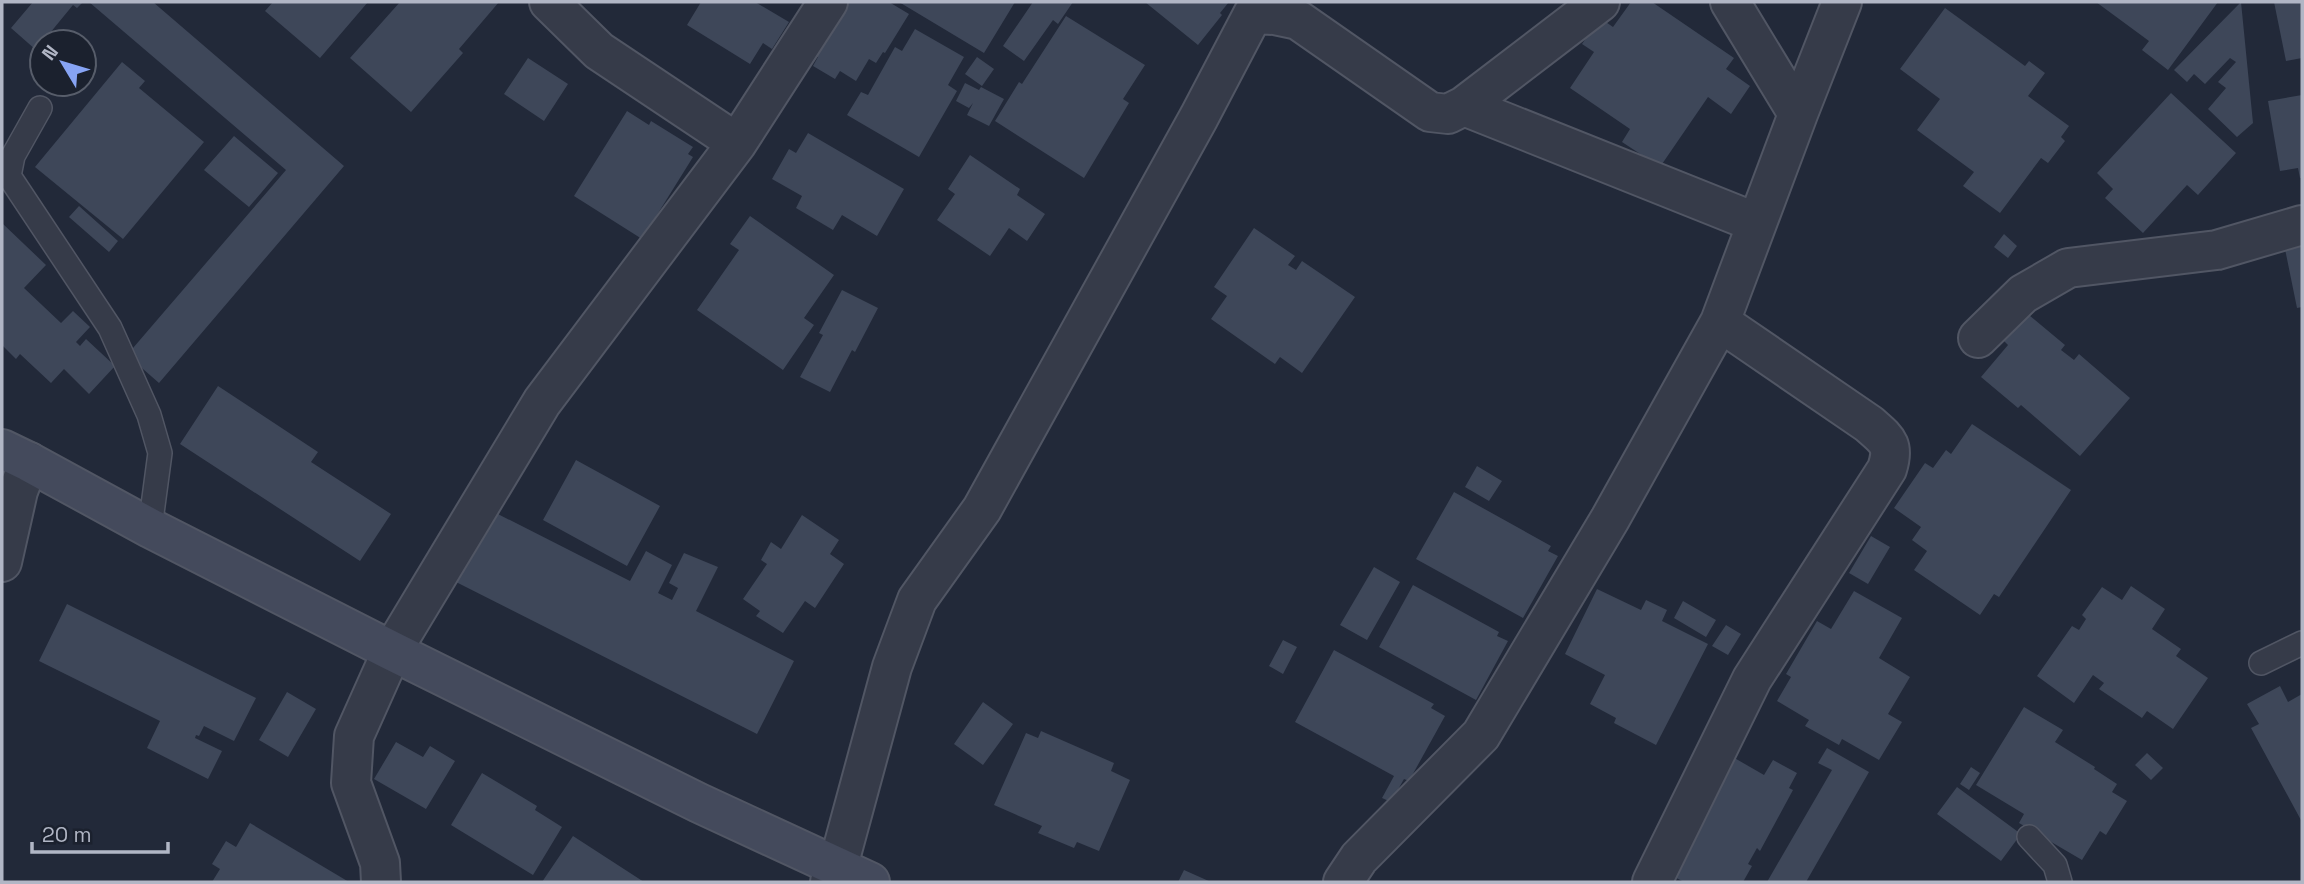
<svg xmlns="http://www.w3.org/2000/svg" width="2304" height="884" font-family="'Space Grotesk',sans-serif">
<rect width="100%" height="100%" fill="#222939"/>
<path fill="#3e4759" d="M 33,2 L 83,2 L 77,8 L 73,5 L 36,50 L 11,28 Z
M 89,2 L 153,2 L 344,166 L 159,383 L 127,355 L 286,170 Z
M 273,2 L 368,2 L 320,58 L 265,11 Z
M 400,2 L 499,2 L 459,49 L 463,53 L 411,112 L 350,58 Z
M 701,2 L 755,2 L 789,22 L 772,49 L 763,43 L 750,64 L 687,25 Z
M 846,2 L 889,2 L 909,14 L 885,53 L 883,52 L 876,63 L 869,59 L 856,81 L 840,71 L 835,79 L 813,66 L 818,57 L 815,56 Z
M 899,2 L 1015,2 L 984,53 Z
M 1033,2 L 1073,2 L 1058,24 L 1053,20 L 1024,61 L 1003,46 Z
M 1145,2 L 1229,2 L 1220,13 L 1222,15 L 1198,45 Z
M 1631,2 L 1652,2 L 1734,58 L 1726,69 L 1750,86 L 1731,114 L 1708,97 L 1660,167 L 1622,142 L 1630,129 L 1570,88 L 1594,52 L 1582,44 L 1600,18 L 1613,27 Z
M 2096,2 L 2218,2 L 2168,70 L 2142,50 L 2149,41 Z
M 2241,2 L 2253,123 L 2237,137 L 2208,109 L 2226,88 L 2218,82 L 2236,62 L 2230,58 L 2205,84 L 2194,74 L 2187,82 L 2174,70 Z
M 2274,2 L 2302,2 L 2302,58 L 2286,61 Z
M 1945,8 L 2025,66 L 2029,61 L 2045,73 L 2028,96 L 2069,126 L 2061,137 L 2065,141 L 2048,163 L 2041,158 L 2000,213 L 1963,186 L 1974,172 L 1917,130 L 1940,99 L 1900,69 Z
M 1066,16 L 1145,65 L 1123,99 L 1129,103 L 1084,178 L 995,121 L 1019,82 L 1022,84 Z
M 915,29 L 964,57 L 948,85 L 957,91 L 919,157 L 847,115 L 861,92 L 868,95 L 895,47 L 902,51 Z
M 977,57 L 994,69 L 982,86 L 965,74 Z
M 528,58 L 568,84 L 544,121 L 504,94 Z
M 122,62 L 145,81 L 139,88 L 204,142 L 123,239 L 35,167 Z
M 965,83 L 979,90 L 981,87 L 1004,99 L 989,126 L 967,115 L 973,103 L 969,108 L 956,101 Z
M 2171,93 L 2236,153 L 2198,195 L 2187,185 L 2143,233 L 2105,198 L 2113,189 L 2097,173 Z
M 2302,95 L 2302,178 L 2300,178 L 2298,168 L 2280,171 L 2268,101 Z
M 627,111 L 649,125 L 651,121 L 693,147 L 688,154 L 693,157 L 642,239 L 574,196 Z
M 808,133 L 904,189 L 877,236 L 842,215 L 833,230 L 796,208 L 802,196 L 772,179 L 789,149 L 796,153 Z
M 234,136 L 278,173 L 249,207 L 204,170 Z
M 970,155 L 1020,189 L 1017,195 L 1045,214 L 1027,241 L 1009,228 L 990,256 L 937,220 L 955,194 L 948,189 Z
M 79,206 L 118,241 L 109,252 L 69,217 Z
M 750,216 L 834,275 L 804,318 L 814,325 L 783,370 L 697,310 L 739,250 L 730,244 Z
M 2,223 L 46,265 L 24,288 L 61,323 L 73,311 L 90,327 L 76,342 L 80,346 L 86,339 L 115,366 L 89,394 L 64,369 L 51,383 L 20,354 L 16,359 L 2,345 Z
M 1254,228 L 1295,256 L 1288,265 L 1296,270 L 1302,261 L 1355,297 L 1302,373 L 1280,357 L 1275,364 L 1211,319 L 1227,296 L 1214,287 Z
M 2004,234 L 2017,246 L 2008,258 L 1994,247 Z
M 2302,245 L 2302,307 L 2297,308 L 2285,249 Z
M 842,290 L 878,308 L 855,352 L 852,350 L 830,392 L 800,377 L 823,335 L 819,333 Z
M 2023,310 L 2065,345 L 2061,350 L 2074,360 L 2079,354 L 2130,398 L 2080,456 L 2021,405 L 2018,408 L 1981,377 L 2008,345 L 2000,337 Z
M 218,386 L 318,452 L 311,462 L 391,514 L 360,561 L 180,444 Z
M 1972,424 L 2071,490 L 1999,597 L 1994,594 L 1980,615 L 1914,570 L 1927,551 L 1912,540 L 1921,527 L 1894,508 L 1925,463 L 1933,468 L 1946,450 L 1951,454 Z
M 576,460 L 660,506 L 627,566 L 543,520 Z
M 1477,466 L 1502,481 L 1489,501 L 1465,487 Z
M 1454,492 L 1551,546 L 1548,551 L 1558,556 L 1523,618 L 1416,559 Z
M 492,511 L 630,581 L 646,551 L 672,565 L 658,593 L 672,600 L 678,588 L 669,583 L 684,553 L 718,567 L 696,611 L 794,661 L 757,734 L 456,582 Z
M 802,515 L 839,540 L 830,554 L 844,564 L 815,608 L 805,601 L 783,633 L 756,616 L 760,611 L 743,599 L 767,564 L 761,560 L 771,542 L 781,549 Z
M 1871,536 L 1890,547 L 1868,584 L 1849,573 Z
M 1374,567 L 1400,582 L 1367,640 L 1340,625 Z
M 1413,585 L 1499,632 L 1497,636 L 1508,641 L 1476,700 L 1379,647 Z
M 2131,586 L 2165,609 L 2152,629 L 2181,649 L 2176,656 L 2208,678 L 2173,729 L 2147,711 L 2142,718 L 2099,689 L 2104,683 L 2093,675 L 2074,703 L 2037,676 L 2072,626 L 2079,630 L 2086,619 L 2082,615 L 2102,587 L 2122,600 Z
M 1597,589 L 1641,610 L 1646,600 L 1667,610 L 1662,621 L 1708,644 L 1656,745 L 1614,723 L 1616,718 L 1590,704 L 1605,675 L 1565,654 Z
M 1854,591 L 1902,618 L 1879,658 L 1910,677 L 1888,714 L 1902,722 L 1879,760 L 1842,739 L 1839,745 L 1805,726 L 1809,720 L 1777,701 L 1791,677 L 1786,674 L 1817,621 L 1831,629 Z
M 1683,601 L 1716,620 L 1706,637 L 1674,618 Z
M 67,604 L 256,698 L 234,741 L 204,726 L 199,736 L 196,735 L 195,738 L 222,751 L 208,779 L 147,748 L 160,721 L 39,661 Z
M 1726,625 L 1741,634 L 1728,655 L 1712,646 Z
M 1283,640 L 1297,647 L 1283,674 L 1269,666 Z
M 1334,650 L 1434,704 L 1431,708 L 1445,716 L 1409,781 L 1404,779 L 1391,802 L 1382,798 L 1394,776 L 1295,722 Z
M 2280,686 L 2288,702 L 2302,694 L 2302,822 L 2251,728 L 2259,724 L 2247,704 Z
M 287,692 L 316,709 L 288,757 L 259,740 Z
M 983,702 L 1013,724 L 983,765 L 954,744 Z
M 2024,707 L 2063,730 L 2055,742 L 2095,767 L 2094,769 L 2117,784 L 2112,792 L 2127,801 L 2106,835 L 2100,831 L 2082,860 L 2019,823 L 2024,814 L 1976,785 Z
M 1041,731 L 1114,763 L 1111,771 L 1130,780 L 1099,851 L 1077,842 L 1074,848 L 1038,833 L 1042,826 L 994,805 L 1026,733 L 1038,738 Z
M 396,742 L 423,757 L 430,746 L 455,761 L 426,809 L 374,779 Z
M 1827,748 L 1869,772 L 1806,882 L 1767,882 L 1832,770 L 1818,763 Z
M 2147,753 L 2163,768 L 2151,780 L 2135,765 Z
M 1731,756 L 1764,775 L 1773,760 L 1797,773 L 1789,788 L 1793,790 L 1760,851 L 1757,848 L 1748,864 L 1752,866 L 1743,882 L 1684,882 L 1667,873 Z
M 1971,767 L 1980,773 L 1969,790 L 1960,784 Z
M 482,773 L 537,806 L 535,810 L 562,827 L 533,875 L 451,825 Z
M 1957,787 L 2021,834 L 2001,861 L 1937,814 Z
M 250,823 L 349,882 L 212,882 L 220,869 L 212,864 L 226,841 L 236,847 Z
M 573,836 L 644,882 L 542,882 Z
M 1184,870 L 1211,882 L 1178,882 Z"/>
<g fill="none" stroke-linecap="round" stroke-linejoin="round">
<g stroke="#515664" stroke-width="26">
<path id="service" d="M 40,108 L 13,156 L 9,176 L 110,328 L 149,415 L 160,453 L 150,528
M 2261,663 L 2302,643
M 2029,837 L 2055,865 L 2060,882"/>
</g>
<g stroke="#515664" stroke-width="42">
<path id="minor" d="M 549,2 L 599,51 L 737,143
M 1730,2 L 1798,114
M 1464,106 L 1757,223
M 1978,338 L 2023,294 L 2068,268 L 2217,250 L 2302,225
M 2,562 L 18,491 L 29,462
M 381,882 L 380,863 L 351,783 L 354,736 L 392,651 L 542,402 L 737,143 L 828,2
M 830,882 L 838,866 L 892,667 L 917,600 L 982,509 L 1199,117 L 1253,14 L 1274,15 L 1298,20 L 1430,112 L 1448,114 L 1464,106 L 1600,2
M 1343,882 L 1359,858 L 1481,735 L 1610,519 L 1720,322 L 1798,114 L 1842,2
M 1652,882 L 1752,679 L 1887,469 C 1895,444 1887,440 1869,424 L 1720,322"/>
</g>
<g stroke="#515664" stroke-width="42">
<path id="secondary" d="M 2,449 L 29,462 L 150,528 L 392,651 L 699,803 L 870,882"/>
</g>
<use href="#service" stroke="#363b49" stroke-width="23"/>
<use href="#minor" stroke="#363b49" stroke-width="38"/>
<use href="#secondary" stroke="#444a5c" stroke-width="38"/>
</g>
<rect width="2304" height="884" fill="none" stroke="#b1b6c5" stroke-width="7"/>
<g transform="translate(63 63) rotate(308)"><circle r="33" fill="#1b212e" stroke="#575d6a" stroke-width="2"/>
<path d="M0-5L12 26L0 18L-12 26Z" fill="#87a4f4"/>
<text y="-10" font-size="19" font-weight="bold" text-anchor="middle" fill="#b1b6c5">N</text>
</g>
<path d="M32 842v10h136v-10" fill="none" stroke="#b1b6c5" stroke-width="3.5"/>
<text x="42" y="842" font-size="21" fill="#b1b6c5" stroke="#1b212e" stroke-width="5" paint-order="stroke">20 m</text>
</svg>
